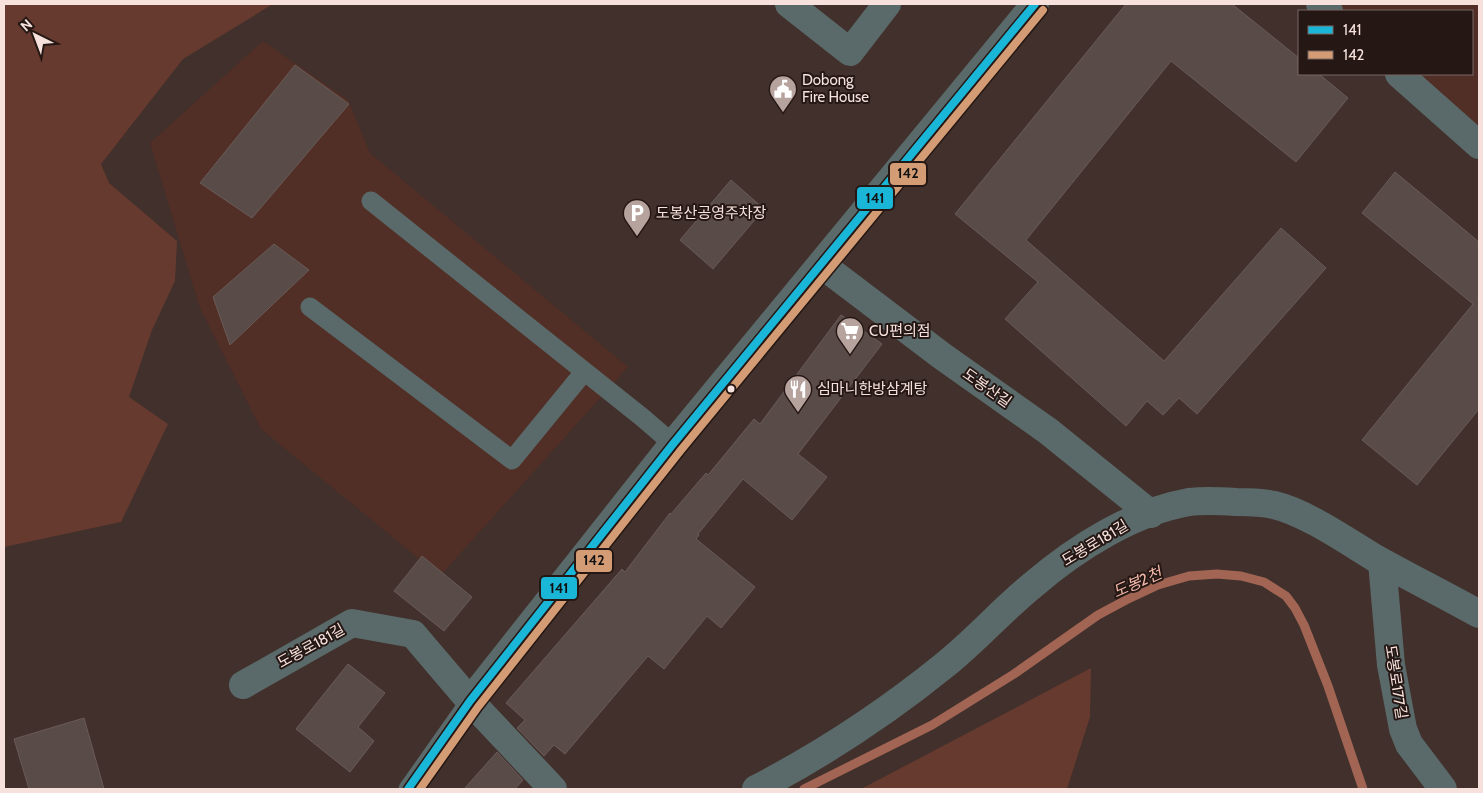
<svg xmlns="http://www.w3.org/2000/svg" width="1483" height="793" font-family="Cabin,'Noto Sans KR',sans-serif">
<rect width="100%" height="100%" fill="#41302b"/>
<path fill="#512f26" d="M 1338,4 L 1479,4 L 1479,133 L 1414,74 L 1472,74 L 1472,11 L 1346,11 Z
M 263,41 L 348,100 L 370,153 L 628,367 L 440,576 L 261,429 L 200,308 L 150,143 Z"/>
<path fill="#663a2f" d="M 4,4 L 273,4 L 183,59 L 101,164 L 109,183 L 177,241 L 175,281 L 152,330 L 129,397 L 168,424 L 121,522 L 4,547 Z
M 1091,668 L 1090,717 L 1067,789 L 861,789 Z"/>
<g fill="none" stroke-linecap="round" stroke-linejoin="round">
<path stroke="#a26554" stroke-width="9" d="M 804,789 L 932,725 L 1014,674 L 1098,615 L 1126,600 L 1158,585 L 1189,576 L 1217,574 L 1241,576 L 1264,582 L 1286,596 L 1295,608 L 1304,625 L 1328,686 L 1363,789"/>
</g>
<path fill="#594b47" stroke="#6a5b58" d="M 1126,4 L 1232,4 L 1299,58 L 1299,74 L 1319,74 L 1348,98 L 1296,162 L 1171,61 L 1026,240 L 1164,361 L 1281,228 L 1326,268 L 1197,414 L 1179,398 L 1163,415 L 1147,401 L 1126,426 L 1005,319 L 1038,282 L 955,214 Z
M 295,65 L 349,104 L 252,218 L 200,183 Z
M 1395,172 L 1479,242 L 1479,409 L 1417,485 L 1362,440 L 1473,304 L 1362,213 Z
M 731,180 L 764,209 L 713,269 L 680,240 Z
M 274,244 L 309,270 L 230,345 L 213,297 Z
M 841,315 L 882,344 L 798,454 L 827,477 L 792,520 L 743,479 L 698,534 L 699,535 L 696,539 L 755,587 L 721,628 L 707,616 L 664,669 L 648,656 L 565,754 L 554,745 L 544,756 L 517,728 L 525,720 L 506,703 L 622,569 L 625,572 L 670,513 L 671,514 L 706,473 L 708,475 L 754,419 L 760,424 Z
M 422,556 L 472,597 L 444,631 L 394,591 Z
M 348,664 L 385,693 L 358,727 L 374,741 L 350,772 L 296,729 Z
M 84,718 L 104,789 L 29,789 L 14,739 Z
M 497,752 L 523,780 L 515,789 L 464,789 Z"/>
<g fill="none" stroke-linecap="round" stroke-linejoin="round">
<path stroke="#5a6969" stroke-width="19" d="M 371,201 L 643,418 L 673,444
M 310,307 L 512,460 L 584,372
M 408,789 L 470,701"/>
<path stroke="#5a6969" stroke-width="28" d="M 789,4 L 850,52 L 887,4
M 1320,4 L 1329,11
M 1399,74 L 1479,145
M 822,265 L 942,356 L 1048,431 L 1151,514
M 1382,562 L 1391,665 L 1403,729 L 1409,744 L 1443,789
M 243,685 L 352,623 L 413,634 L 470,701 L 553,789
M 470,701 L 673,444 L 1035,4
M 756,789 C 823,754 887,712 946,664 C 977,639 1003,609 1034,584 C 1076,548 1133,512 1189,502 C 1205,500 1221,501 1236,502 C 1249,502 1261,502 1274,505 C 1305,512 1347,541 1375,558 C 1409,577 1445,595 1479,614"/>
<g stroke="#251714" stroke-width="11">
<path id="bus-1" d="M 408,789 L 470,701 L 673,444 L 1035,4"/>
</g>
<g stroke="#251714" stroke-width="11">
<path id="bus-2" d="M 420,789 L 478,707 L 681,450 L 1043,10"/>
</g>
<use href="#bus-1" stroke="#1ab6d8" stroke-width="8"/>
<use href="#bus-2" stroke="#d39c74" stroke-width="8"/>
</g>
<defs>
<g id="civic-pin" transform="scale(1.4375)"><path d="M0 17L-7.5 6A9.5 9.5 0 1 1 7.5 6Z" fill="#b7a39e" stroke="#251714"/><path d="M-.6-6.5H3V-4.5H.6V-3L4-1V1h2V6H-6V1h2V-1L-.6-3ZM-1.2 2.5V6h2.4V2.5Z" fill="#fff"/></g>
<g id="parking-pin" transform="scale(1.4375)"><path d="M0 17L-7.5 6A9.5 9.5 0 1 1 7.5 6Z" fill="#b7a39e" stroke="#251714"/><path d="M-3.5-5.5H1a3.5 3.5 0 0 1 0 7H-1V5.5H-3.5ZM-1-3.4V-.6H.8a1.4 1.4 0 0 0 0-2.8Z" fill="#fff"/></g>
<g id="supermarket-pin" transform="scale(1.4375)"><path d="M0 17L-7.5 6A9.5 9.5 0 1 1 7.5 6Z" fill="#b7a39e" stroke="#251714"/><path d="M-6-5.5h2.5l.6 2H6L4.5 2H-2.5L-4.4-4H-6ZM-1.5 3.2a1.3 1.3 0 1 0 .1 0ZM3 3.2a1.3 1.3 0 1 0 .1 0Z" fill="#fff"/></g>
<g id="restaurant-pin" transform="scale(1.4375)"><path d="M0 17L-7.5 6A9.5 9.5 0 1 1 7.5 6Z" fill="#b7a39e" stroke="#251714"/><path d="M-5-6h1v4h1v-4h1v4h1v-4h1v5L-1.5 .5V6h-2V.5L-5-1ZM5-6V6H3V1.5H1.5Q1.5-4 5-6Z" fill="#fff"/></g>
</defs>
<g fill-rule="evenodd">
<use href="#civic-pin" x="783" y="89"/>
<use href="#parking-pin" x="637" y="213"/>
<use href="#supermarket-pin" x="850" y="331"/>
<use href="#restaurant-pin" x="798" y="389"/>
</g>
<circle fill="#f6e1dc" stroke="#251714" stroke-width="2" cx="731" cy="389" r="4.5"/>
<g text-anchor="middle" stroke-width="4" stroke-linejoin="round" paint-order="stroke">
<g font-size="15" fill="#f6e1dc" stroke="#251714" text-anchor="start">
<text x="802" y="85">Dobong<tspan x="802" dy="17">Fire House</tspan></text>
<text x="656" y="218">도봉산공영주차장</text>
<text x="869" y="336">CU편의점</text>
<text x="817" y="394">심마니한방삼계탕</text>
</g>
<g font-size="15" fill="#f6e1dc" stroke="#251714">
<text transform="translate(987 388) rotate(35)" y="5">도봉산길</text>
<text transform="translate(1095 543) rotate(-31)" y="5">도봉로181길</text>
<text transform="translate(311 646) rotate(-29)" y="5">도봉로181길</text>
<text transform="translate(1396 682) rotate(81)" y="5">도봉로177길</text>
</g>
<g font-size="16" font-style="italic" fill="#f3b8a9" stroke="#251714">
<text transform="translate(1137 582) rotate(-24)" y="6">도봉2천</text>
</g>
</g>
<g stroke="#251714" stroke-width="2">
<rect x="889" y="162" width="38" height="24" rx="5" fill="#d39c74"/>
<rect x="856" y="186" width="38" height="24" rx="5" fill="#1ab6d8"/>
<rect x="575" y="549" width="38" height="24" rx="5" fill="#d39c74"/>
<rect x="540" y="576" width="38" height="24" rx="5" fill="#1ab6d8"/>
</g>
<g font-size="14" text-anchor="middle" font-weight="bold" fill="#111">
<text x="908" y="178">142</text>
<text x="875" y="203">141</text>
<text x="594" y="565">142</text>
<text x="559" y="593">141</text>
</g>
<rect width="1483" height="793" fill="none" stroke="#f6e1dc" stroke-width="10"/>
<rect x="1298" y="10" width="175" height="65" fill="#251714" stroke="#796864"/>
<rect x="1308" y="26" width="25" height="8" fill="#1ab6d8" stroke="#796864"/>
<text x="1343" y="35" font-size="15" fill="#f6e1dc">141</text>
<rect x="1308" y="51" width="25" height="8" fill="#d39c74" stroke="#796864"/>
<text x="1343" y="60" font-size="15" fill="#f6e1dc">142</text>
<g transform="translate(35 35) rotate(318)" stroke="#251714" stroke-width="4" paint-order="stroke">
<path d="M0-4L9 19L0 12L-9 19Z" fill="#f6e1dc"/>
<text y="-8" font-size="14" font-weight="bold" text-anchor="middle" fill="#f6e1dc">N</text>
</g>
</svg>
